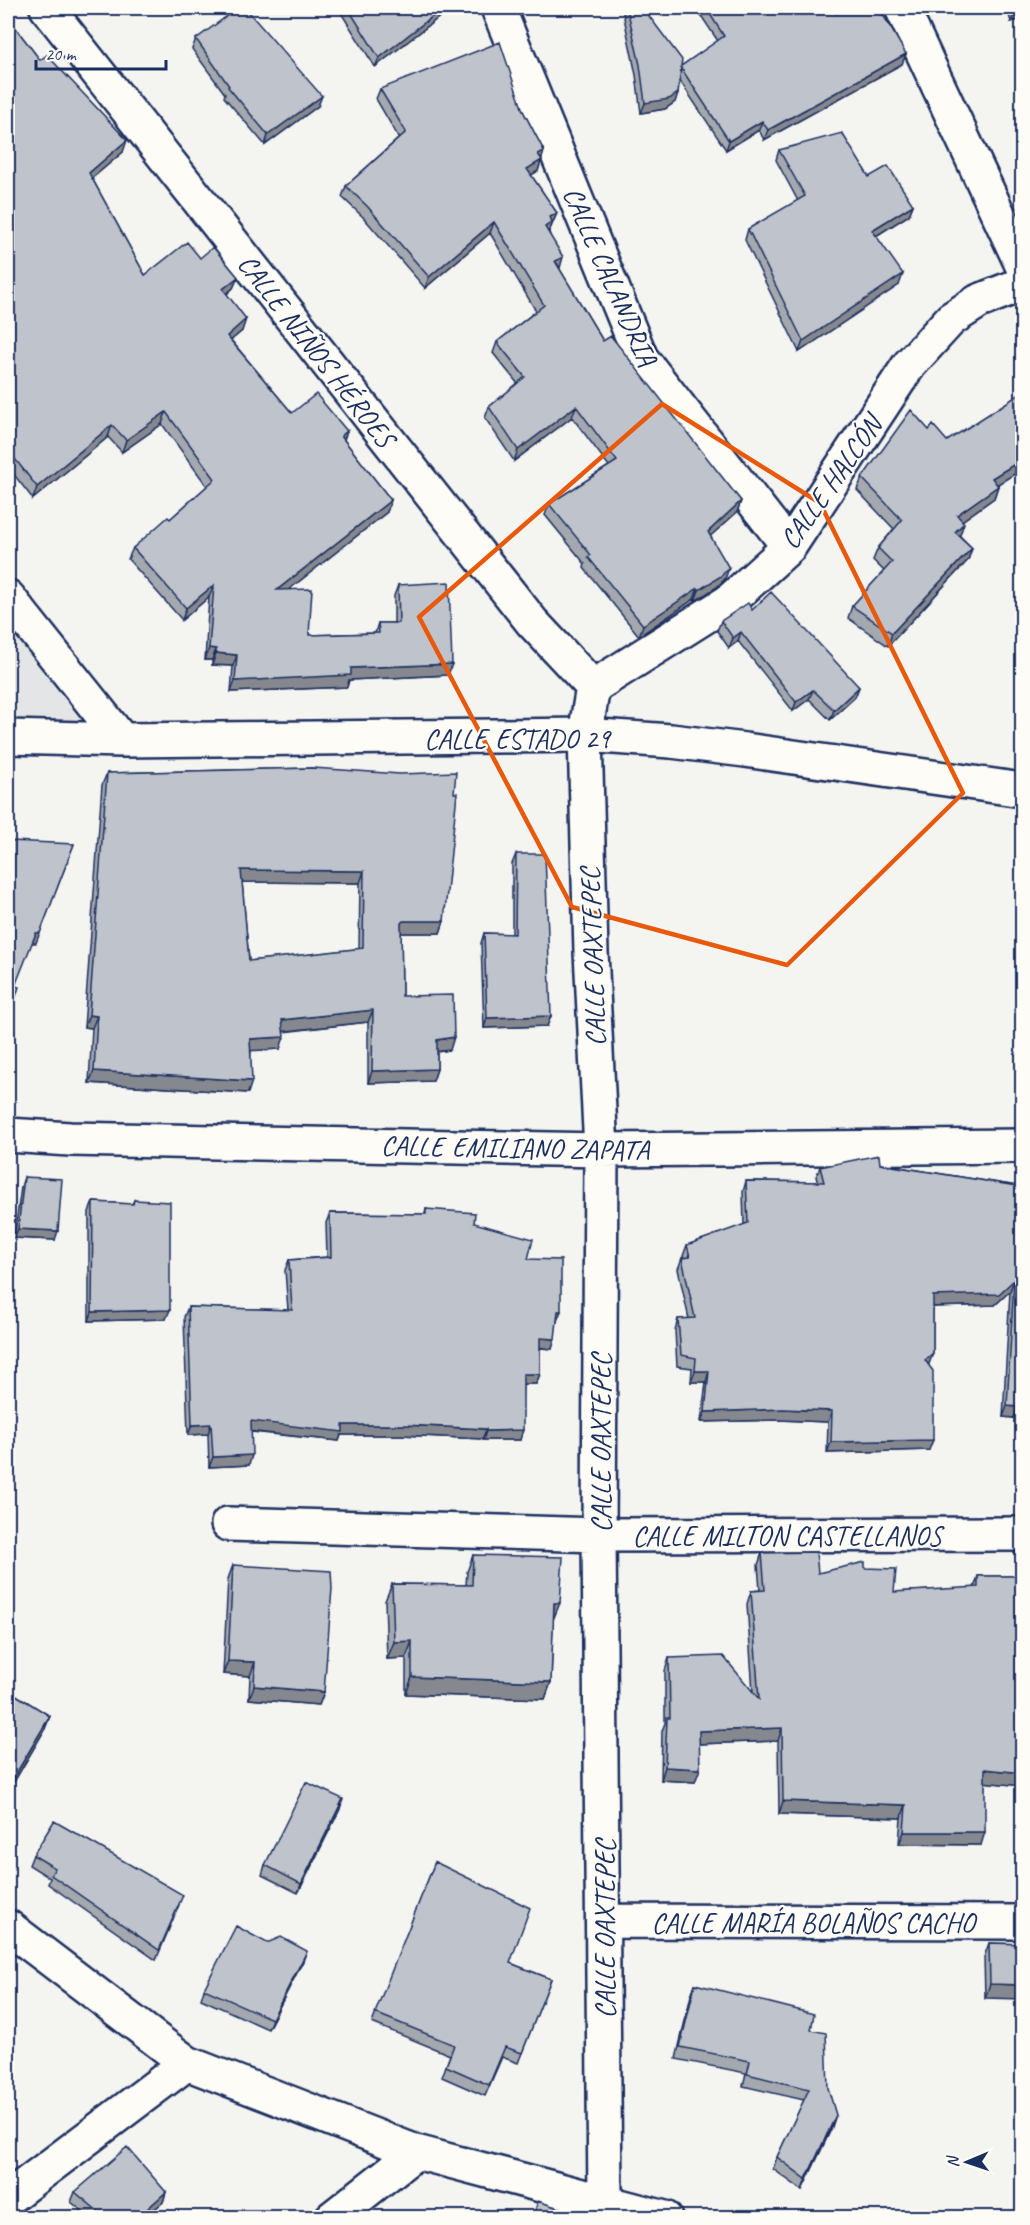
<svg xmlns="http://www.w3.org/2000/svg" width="1030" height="2225" font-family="Caveat,sans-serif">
<rect width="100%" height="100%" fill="#f4f4f1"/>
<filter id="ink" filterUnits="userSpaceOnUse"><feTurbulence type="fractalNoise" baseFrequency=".0167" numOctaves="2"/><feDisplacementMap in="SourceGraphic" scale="12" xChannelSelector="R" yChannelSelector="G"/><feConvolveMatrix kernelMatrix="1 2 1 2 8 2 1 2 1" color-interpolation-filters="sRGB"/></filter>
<g filter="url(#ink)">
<path fill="#e4e5e6" d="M 8,610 L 128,745 L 8,723 Z"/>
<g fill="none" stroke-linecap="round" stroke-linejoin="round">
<g stroke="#1b2f5e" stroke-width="38">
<path id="minor" d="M 47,8 L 532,622 L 593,687
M 498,8 L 641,358 L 789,547
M 902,8 L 1022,265
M 8,597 L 122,740
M 593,687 L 585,735 L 591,952 L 601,1150 L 599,1535 L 605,2200
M 593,687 L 728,602 L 789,547 L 909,365 L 951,319 L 979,301 L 1022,284
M 8,737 L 122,740 L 585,735 L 671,741 L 745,750 L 1022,790
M 8,1135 L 70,1139 L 601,1150 L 1022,1146
M 228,1524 L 599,1535 L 1022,1534
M 604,1921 L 1022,1922
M 8,1927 L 187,2063 L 416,2152 L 665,2218
M 8,2198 L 187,2063
M 332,2218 L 416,2152"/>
</g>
<use href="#minor" stroke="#fdfcf7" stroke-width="33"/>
</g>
<path fill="#a4a8af" stroke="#1b2f5e" stroke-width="1.5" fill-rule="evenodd" d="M 338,8 L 445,8 L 442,15 L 375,67 Z
M 622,8 L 643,8 L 681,66 L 718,41 L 696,8 L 833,8 L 837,14 L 906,54 L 902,64 L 764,140 L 759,130 L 726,150 L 680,81 L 675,102 L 665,109 L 641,113 L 636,75 Z
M 1007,8 L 1023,8 L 1023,19 L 1011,22 Z
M 8,18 L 40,60 L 123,152 L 92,178 L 145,275 L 200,258 L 238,277 L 233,288 L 227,294 L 242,331 L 231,340 L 292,413 L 344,440 L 391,500 L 387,512 L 288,590 L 309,635 L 375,633 L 378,623 L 394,623 L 394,596 L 398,585 L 448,675 L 349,680 L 347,687 L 231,692 L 233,666 L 212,665 L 212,660 L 205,660 L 209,597 L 182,620 L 128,559 L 133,548 L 170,519 L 207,486 L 162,424 L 122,452 L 108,437 L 33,499 L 8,467 Z
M 196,39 L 318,106 L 265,145 L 224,97 L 225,94 L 192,49 Z
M 380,89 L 523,111 L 544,151 L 538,171 L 531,175 L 557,213 L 549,232 L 559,268 L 603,341 L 741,501 L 737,512 L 710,536 L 725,579 L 717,587 L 695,601 L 694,599 L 639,636 L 584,568 L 585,564 L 545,515 L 549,504 L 609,466 L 572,417 L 514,461 L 485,418 L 489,407 L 518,384 L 493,353 L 497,342 L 536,311 L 490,233 L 425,288 L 363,217 L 342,197 L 346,186 L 399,138 L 376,99 Z
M 779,150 L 869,177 L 913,205 L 909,215 L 876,236 L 899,285 L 799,352 L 745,240 L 748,229 L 798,201 L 776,160 Z
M 929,430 L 947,441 L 998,486 L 994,498 L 962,521 L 959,535 L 972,548 L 968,560 L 888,646 L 848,618 L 852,606 L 884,571 L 873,560 L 878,548 L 894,529 L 857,490 L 862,478 Z
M 752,610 L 859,687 L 855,697 L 830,720 L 809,699 L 793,711 L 738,641 L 729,648 L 717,631 L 721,621 Z
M 313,768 L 444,921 L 440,933 L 401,933 L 402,996 L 450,1050 L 437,1052 L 437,1069 L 433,1081 L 368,1083 L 368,1022 L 283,1032 L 280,1049 L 251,1050 L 248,1093 L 89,1083 L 92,1028 L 84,1027 L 102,785 L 107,773 ZM 242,882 L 360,883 L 359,949 L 249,961 Z
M 516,854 L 551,1016 L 547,1026 L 484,1028 L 481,943 L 484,933 L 512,934 L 512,864 Z
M 880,1164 L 1023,1187 L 1023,1422 L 1014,1422 L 1014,1418 L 1003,1417 L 1010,1291 L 995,1305 L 933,1307 L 933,1353 L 928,1365 L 929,1450 L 827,1453 L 828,1422 L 779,1420 L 701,1422 L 706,1382 L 691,1382 L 692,1368 L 677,1366 L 675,1330 L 678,1319 L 689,1319 L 678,1269 L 682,1258 L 684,1258 L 683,1256 L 687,1245 L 744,1225 L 743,1192 L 746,1181 L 818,1182 L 816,1177 L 820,1167 Z
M 24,1177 L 55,1240 L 14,1238 L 21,1187 Z
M 134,1200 L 166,1319 L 89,1321 L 89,1212 L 93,1202 L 132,1204 Z
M 426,1209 L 474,1223 L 528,1259 L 557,1321 L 552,1349 L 540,1348 L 540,1374 L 536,1384 L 523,1384 L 520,1440 L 483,1440 L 483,1439 L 401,1435 L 341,1435 L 339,1441 L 251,1432 L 249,1465 L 209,1467 L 208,1434 L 188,1435 L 184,1317 L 188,1307 L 288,1310 L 285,1270 L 289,1260 L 327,1257 L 326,1223 L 330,1213 L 425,1214 Z
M 762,1553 L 818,1573 L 865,1568 L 894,1592 L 974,1588 L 978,1576 L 1023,1576 L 1023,1786 L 985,1782 L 981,1845 L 899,1844 L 901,1818 L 779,1814 L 778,1741 L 699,1744 L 695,1782 L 661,1780 L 662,1731 L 665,1723 L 665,1671 L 669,1658 L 753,1692 L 747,1604 L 751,1591 L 760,1590 L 758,1565 Z
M 473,1555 L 553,1620 L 551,1682 L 545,1699 L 406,1694 L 406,1658 L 387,1659 L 385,1601 L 392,1584 L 466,1585 L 467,1572 Z
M 233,1565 L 324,1692 L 319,1705 L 249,1699 L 250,1676 L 223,1674 L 228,1579 Z
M 8,1690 L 50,1716 L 44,1731 L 8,1792 Z
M 340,1809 L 298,1893 L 262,1875 L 265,1865 Z
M 33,1855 L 179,1905 L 156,1960 L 48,1884 L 50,1878 L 29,1865 Z
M 435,1862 L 510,1963 L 551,1979 L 518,2063 L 502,2057 L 485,2096 L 442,2077 L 450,2055 L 372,2023 Z
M 989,1943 L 1023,1944 L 985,1998 L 984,1957 Z
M 303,1961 L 268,2029 L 201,1999 L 204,1989 Z
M 695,1984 L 811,2030 L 828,2088 L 832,2127 L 802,2190 L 773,2169 L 777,2157 L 804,2100 L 743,2086 L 746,2073 L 676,2059 L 691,1995 Z
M 1022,2092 L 1023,2092 L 1023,2172 L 1019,2172 L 1018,2101 Z
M 75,2192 L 166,2192 L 163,2202 L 145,2217 L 90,2217 L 71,2202 Z"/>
<path fill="#86888f" stroke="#1b2f5e" stroke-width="1.5" d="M 254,8 L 259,8 L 252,12 Z
M 443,8 L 445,8 L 442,15 L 375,67 L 379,58 Z
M 1023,10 L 1023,19 L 1011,22 L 1015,12 Z
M 906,54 L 902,64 L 764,140 L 768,130 Z
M 678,93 L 675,102 L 665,109 L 641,113 L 645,103 Z
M 322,96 L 318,106 L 265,145 L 268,135 Z
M 762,121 L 759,130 L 726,150 L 729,141 Z
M 127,140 L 123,152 L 85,184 L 89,173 Z
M 544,151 L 538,171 L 523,180 L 527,169 L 538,154 Z
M 913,205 L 909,215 L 868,241 L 872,230 Z
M 557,213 L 548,233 L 541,238 L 550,217 Z
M 494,222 L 490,233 L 425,288 L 429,277 Z
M 563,257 L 560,268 L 555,261 Z
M 903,274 L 899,285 L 799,352 L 803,341 Z
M 238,277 L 233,288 L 219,300 L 223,289 Z
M 246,319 L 242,331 L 223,347 L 227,336 Z
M 576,406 L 572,417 L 514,461 L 518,450 Z
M 166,412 L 162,424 L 122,452 L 126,440 Z
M 112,425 L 108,437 L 33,499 L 37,487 Z
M 347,431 L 343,443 L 341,436 Z
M 1023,459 L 1023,469 L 988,490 L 992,478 Z
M 998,486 L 994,498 L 952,528 L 957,515 Z
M 391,500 L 387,512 L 273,602 L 277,590 Z
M 741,501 L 737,512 L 704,542 L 708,532 Z
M 964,523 L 960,535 L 951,544 L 955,532 Z
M 972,548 L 968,560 L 888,646 L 892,633 Z
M 729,568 L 725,579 L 717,587 L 695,601 L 699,590 Z
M 214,585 L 209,597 L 182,620 L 186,608 Z
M 698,588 L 694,599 L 639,636 L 643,625 Z
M 741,632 L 738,641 L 729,648 L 733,638 Z
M 209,648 L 216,649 L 212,660 L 205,660 Z
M 216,653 L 237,655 L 233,666 L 212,665 Z
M 452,664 L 448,675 L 349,680 L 347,687 L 231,692 L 235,681 L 351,668 Z
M 859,687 L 855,697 L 830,720 L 834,710 Z
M 813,690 L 809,699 L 793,711 L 796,702 Z
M 74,844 L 36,943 L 32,943 L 36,933 Z
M 241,870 L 364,871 L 360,883 L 237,882 Z
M 403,921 L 444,921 L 440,933 L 399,933 L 401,923 Z
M 373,1010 L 368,1022 L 278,1032 L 282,1020 Z
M 89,1015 L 97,1016 L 92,1028 L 84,1027 Z
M 551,1016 L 547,1026 L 484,1028 L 487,1018 Z
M 284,1037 L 280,1049 L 246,1051 L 250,1039 Z
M 454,1037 L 450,1050 L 433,1052 L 437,1040 Z
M 437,1069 L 433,1081 L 368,1083 L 372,1071 Z
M 94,1071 L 252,1081 L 248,1093 L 89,1083 Z
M 18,1229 L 58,1231 L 55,1240 L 14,1238 Z
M 1014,1280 L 1010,1291 L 995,1305 L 929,1307 L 933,1296 Z
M 170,1310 L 166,1319 L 89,1321 L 92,1312 Z
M 558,1311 L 561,1311 L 557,1321 L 554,1321 Z
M 540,1338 L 555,1339 L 552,1349 L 536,1347 Z
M 933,1353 L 929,1364 L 921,1371 L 925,1360 Z
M 695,1371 L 709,1371 L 706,1382 L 691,1382 Z
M 523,1374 L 540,1374 L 536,1384 L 519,1384 Z
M 1007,1406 L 1018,1407 L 1014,1418 L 1003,1417 Z
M 783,1409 L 832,1411 L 828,1422 L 779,1420 L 701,1422 L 705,1412 Z
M 1018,1411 L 1023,1411 L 1023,1422 L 1014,1422 Z
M 251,1421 L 343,1425 L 404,1425 L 486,1429 L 483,1439 L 401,1435 L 341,1435 L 339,1441 L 247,1431 Z
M 211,1424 L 208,1434 L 188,1435 L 192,1425 Z
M 523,1430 L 520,1440 L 483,1440 L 486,1431 Z
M 933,1440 L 929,1450 L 827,1453 L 831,1442 Z
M 252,1455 L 249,1465 L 209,1467 L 213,1457 Z
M 554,1603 L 560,1603 L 553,1620 Z
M 412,1641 L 406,1658 L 387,1659 L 394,1642 Z
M 228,1661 L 255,1662 L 250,1676 L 223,1674 Z
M 412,1677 L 551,1682 L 545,1699 L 406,1694 Z
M 254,1686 L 324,1692 L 319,1705 L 249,1699 Z
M 50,1716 L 44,1731 L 8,1792 L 14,1777 Z
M 782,1728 L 778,1741 L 694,1744 L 699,1731 Z
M 665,1767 L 700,1769 L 695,1782 L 661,1780 Z
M 985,1769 L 1023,1773 L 1023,1786 L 981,1782 Z
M 343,1799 L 340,1809 L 298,1893 L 301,1884 Z
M 783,1801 L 906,1805 L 901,1818 L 779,1814 Z
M 904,1832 L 985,1832 L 981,1845 L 899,1844 Z
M 307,1951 L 303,1961 L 268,2029 L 272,2019 Z
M 990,1984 L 1023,1985 L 1023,1999 L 985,1998 Z
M 836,2115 L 832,2127 L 802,2190 L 806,2179 Z
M 1023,2163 L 1023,2172 L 1019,2172 Z
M 166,2192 L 163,2202 L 145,2217 L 138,2217 Z"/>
<path fill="#bfc3cc" stroke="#1b2f5e" stroke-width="1.5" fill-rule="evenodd" d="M 238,8 L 245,8 L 322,96 L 268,135 L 228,87 L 229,86 L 196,39 Z
M 348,8 L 443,8 L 379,58 Z
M 627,8 L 643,8 L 682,60 L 681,66 L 724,36 L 706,8 L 833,8 L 837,14 L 847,8 L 876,8 L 885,18 L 906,54 L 768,130 L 762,121 L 729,141 L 681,68 L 678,93 L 669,99 L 645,103 L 640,65 Z
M 1013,8 L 1023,8 L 1023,10 L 1015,12 Z
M 8,18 L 40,60 L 47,55 L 127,140 L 89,173 L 145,275 L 187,242 L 200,258 L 213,247 L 238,277 L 223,289 L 246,319 L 227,336 L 292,413 L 316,394 L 347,431 L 341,436 L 391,500 L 277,590 L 312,589 L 309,635 L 379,633 L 378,623 L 399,623 L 398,585 L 449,582 L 452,664 L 351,668 L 351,675 L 235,681 L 237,655 L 216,653 L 216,649 L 209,648 L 214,585 L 186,608 L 133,548 L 168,517 L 170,519 L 215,479 L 166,412 L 126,440 L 112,425 L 37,487 L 8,450 Z
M 500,42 L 523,111 L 544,151 L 538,154 L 542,160 L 527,169 L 557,213 L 550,217 L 552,222 L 545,227 L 563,257 L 555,261 L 603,341 L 611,336 L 741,501 L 708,532 L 729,568 L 721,576 L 699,590 L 698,588 L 643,625 L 588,557 L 591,555 L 549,504 L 617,461 L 576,406 L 518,450 L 489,407 L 525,377 L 497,342 L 544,305 L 494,222 L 429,277 L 367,206 L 346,186 L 406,132 L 380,89 Z
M 842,133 L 869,177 L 888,166 L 913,205 L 872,230 L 903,274 L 803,341 L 748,229 L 805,196 L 779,150 Z
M 1023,392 L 1023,459 L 992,478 L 998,486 L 957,515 L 964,523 L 955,532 L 972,548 L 892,633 L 852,606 L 892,562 L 878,548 L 902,520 L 862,478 L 911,410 L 929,430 L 933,425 L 947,441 Z
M 771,592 L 859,687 L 834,710 L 813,690 L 796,702 L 741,632 L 733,638 L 721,621 L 748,603 L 752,610 Z
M 313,768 L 400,774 L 456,772 L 454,793 L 457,793 L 444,921 L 403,921 L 401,923 L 402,996 L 453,995 L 454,1037 L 437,1040 L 437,1069 L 372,1071 L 373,1010 L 282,1020 L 284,1037 L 250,1039 L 252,1081 L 94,1071 L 97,1016 L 89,1015 L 107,773 ZM 241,870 L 364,871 L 363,948 L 249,961 Z
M 8,821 L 11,841 L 74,844 L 40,933 L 36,933 L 15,986 L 19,987 L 8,1020 Z
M 516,854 L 545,854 L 551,1016 L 487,1018 L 484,933 L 515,934 Z
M 879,1155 L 880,1164 L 1023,1187 L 1023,1411 L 1018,1411 L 1018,1407 L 1007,1406 L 1014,1280 L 999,1294 L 933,1296 L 933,1353 L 925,1360 L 933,1371 L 933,1440 L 831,1442 L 832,1411 L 783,1409 L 705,1412 L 709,1371 L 695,1371 L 696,1358 L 681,1355 L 678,1319 L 695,1318 L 682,1258 L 690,1257 L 687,1245 L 748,1223 L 746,1181 L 824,1182 L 820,1167 Z
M 24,1177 L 62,1179 L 58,1231 L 18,1229 Z
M 134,1200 L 170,1202 L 170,1310 L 92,1312 L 93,1202 L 133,1204 Z
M 426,1209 L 475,1213 L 474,1223 L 533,1239 L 528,1259 L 561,1260 L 561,1311 L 558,1311 L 555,1339 L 540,1338 L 540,1374 L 523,1374 L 523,1430 L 486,1431 L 486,1429 L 404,1425 L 343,1425 L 343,1432 L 251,1421 L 252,1455 L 213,1457 L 211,1424 L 192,1425 L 188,1307 L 292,1310 L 289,1260 L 331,1257 L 330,1213 L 426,1214 Z
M 816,1552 L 818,1573 L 865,1562 L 865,1568 L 896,1569 L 894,1592 L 978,1587 L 978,1576 L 1023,1576 L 1023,1773 L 985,1769 L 985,1832 L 904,1832 L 906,1805 L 783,1801 L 782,1728 L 699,1731 L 700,1769 L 665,1767 L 667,1718 L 670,1718 L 669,1658 L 723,1656 L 759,1699 L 751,1591 L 765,1590 L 762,1553 Z
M 473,1555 L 563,1557 L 560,1603 L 554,1603 L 551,1682 L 412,1677 L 412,1641 L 394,1642 L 392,1584 L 472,1585 Z
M 233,1565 L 331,1571 L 332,1588 L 324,1692 L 254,1686 L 255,1662 L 228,1661 Z
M 8,1690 L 50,1716 L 14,1777 L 8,1774 Z
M 306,1782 L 343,1799 L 301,1884 L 265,1865 Z
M 54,1821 L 183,1895 L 159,1950 L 51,1875 L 55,1868 L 33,1855 Z
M 435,1862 L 530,1908 L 510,1963 L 551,1979 L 522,2053 L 505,2047 L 489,2085 L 446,2066 L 454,2045 L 375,2013 Z
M 236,1926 L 267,1943 L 281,1937 L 307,1951 L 272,2019 L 204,1989 Z
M 989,1943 L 1023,1944 L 1023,1985 L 990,1984 Z
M 695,1984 L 814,2014 L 811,2030 L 826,2033 L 828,2088 L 836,2115 L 806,2179 L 777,2157 L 809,2089 L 747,2074 L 750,2061 L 680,2047 Z
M 1022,2092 L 1023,2092 L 1023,2142 Z
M 127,2147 L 166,2192 L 138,2217 L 105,2217 L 75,2192 Z
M 538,2201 L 584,2217 L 533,2217 Z"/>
</g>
<path fill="none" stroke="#e8590c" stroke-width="4.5" stroke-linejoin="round" d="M 662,404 L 820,503 L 963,793 L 787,965 L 572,907 L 419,617 Z"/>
<g text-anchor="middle" stroke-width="4.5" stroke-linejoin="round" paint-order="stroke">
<g font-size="28" fill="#1b2f5e" stroke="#fdfcf7">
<text transform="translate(611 276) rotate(66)" y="10">CALLE CALANDRIA</text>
<text transform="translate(317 350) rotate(52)" y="10">CALLE NIÑOS HÉROES</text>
<text transform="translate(830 482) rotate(-55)" y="10">CALLE HALCÓN</text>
<text x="517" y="748">CALLE ESTADO 29</text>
<text transform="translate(592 957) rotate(-92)" y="10">CALLE OAXTEPEC</text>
<text transform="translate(515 1147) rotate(1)" y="10">CALLE EMILIANO ZAPATA</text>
<text transform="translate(600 1443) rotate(-90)" y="10">CALLE OAXTEPEC</text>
<text x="787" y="1545">CALLE MILTON CASTELLANOS</text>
<text x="813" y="1932">CALLE MARÍA BOLAÑOS CACHO</text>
<text transform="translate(604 1929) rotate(-90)" y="10">CALLE OAXTEPEC</text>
</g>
</g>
<rect width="1030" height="2225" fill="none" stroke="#fdfcf7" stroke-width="30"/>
<rect x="15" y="15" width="1000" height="2195" fill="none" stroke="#1b2f5e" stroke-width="2" filter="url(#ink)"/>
<g transform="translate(967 2162) rotate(268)" stroke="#fdfcf7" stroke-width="4.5" paint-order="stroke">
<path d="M0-4.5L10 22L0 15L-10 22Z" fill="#1b2f5e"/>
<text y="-9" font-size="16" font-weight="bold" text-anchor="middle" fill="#1b2f5e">N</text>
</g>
<path d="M36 60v9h130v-9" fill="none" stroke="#1b2f5e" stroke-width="3"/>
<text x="45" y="60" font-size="18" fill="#1b2f5e" stroke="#fdfcf7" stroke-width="4.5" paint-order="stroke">20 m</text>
</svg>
